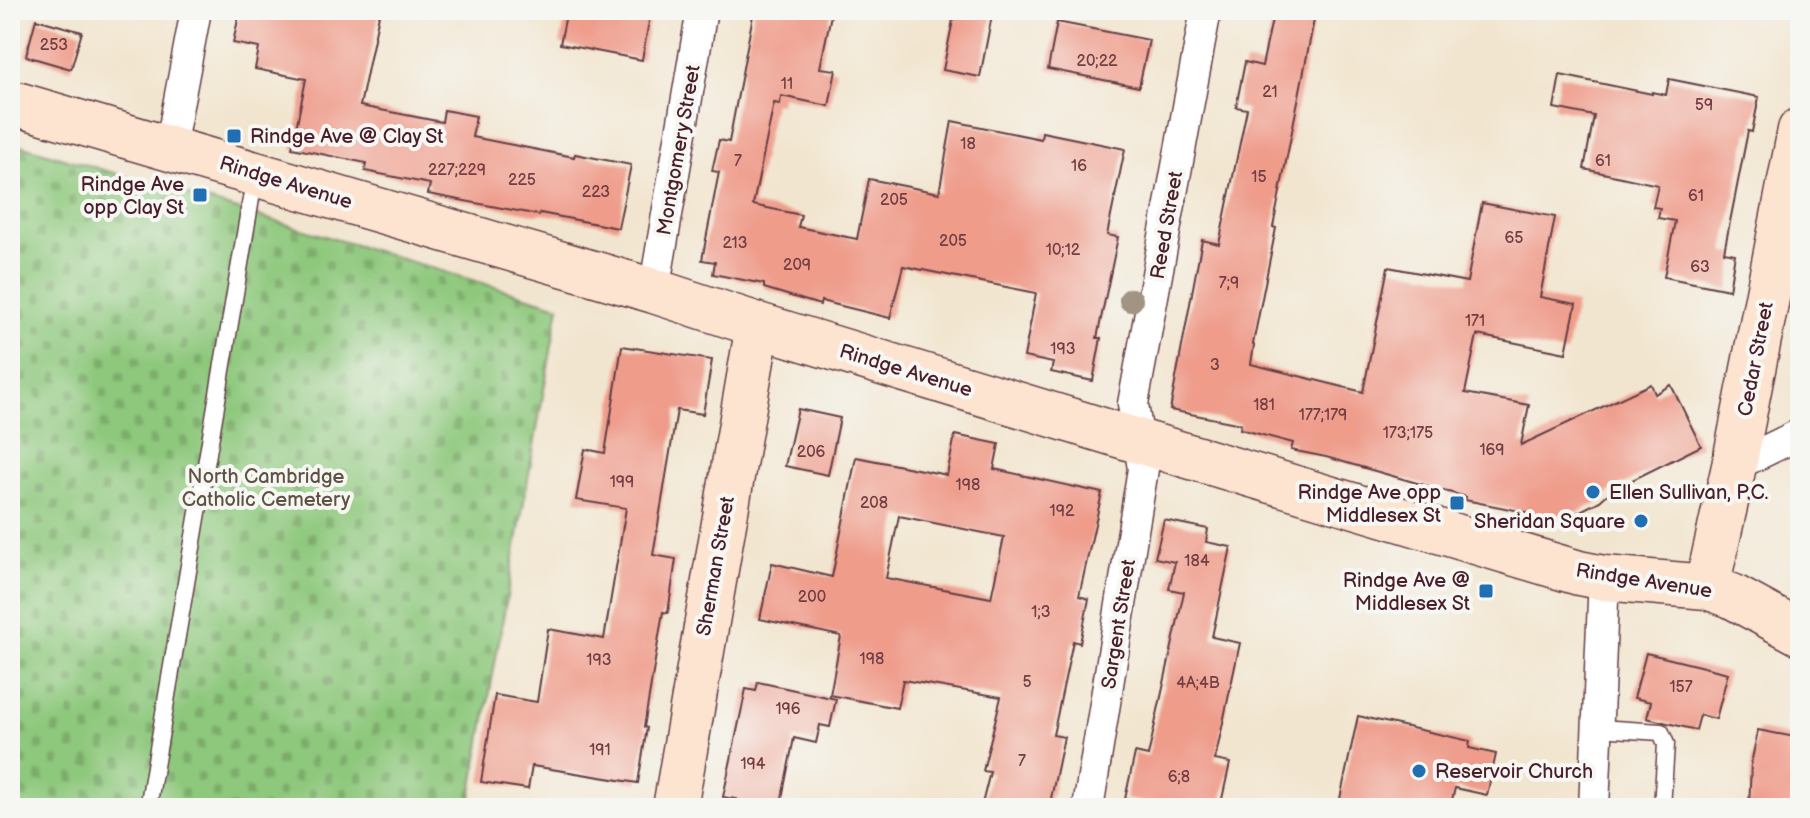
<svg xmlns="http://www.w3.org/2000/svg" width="1810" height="818" font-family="'Balsamiq Sans',sans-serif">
<defs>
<pattern id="cemetery-stones" width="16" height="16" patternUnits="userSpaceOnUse" patternTransform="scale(2)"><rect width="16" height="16" fill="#8dc87c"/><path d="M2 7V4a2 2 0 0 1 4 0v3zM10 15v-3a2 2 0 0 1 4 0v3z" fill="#7bab6b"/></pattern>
</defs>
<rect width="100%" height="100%" fill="#f6f6f2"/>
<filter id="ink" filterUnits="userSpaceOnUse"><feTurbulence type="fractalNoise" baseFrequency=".0125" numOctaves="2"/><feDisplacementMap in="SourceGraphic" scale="16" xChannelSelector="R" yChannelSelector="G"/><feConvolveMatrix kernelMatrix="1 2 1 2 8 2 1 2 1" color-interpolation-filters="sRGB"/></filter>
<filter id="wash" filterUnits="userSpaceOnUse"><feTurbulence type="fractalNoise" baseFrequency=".006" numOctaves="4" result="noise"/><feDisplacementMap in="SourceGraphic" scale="32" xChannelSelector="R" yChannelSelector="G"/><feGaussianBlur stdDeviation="1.8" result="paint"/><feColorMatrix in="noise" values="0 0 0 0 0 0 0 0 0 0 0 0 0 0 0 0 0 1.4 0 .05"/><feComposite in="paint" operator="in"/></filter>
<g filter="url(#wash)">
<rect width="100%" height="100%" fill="#f2e5cf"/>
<path fill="url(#cemetery-stones)" stroke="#6c7454" stroke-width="2" d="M 10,142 L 559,306 L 469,808 L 10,808 Z"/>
<g id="blocks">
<path fill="#ef9c8b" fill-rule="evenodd" d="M 240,10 L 380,10 L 360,106 L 442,122 L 444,110 L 476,116 L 472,137 L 574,157 L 575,154 L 631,165 L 618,228 L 540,213 L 539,215 L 428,194 L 430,184 L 365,171 L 366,163 L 292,148 L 306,79 L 255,69 L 259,48 L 233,43 Z
M 567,10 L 651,10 L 642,60 L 560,44 Z
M 754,10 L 832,10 L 820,68 L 836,70 L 829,106 L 781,96 L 780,104 L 774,103 L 753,205 L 801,215 L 798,227 L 857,239 L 869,179 L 939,193 L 952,121 L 1041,139 L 1042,132 L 1125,149 L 1107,235 L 1118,237 L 1097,338 L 1101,338 L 1093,381 L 1051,372 L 1053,363 L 1024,357 L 1036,293 L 903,266 L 890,318 L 821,301 L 820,305 L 764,288 L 764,284 L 713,274 L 715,262 L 702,260 L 719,172 L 712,171 L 719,140 L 729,142 Z
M 955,10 L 993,10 L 980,77 L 943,70 Z
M 1274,10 L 1316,10 L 1273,227 L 1276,228 L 1253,344 L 1254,345 L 1251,364 L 1363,392 L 1388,267 L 1467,282 L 1482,203 L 1555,217 L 1540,297 L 1576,304 L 1566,353 L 1477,335 L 1465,393 L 1529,405 L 1521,445 L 1651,384 L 1655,394 L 1671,385 L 1701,446 L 1612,490 L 1600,501 L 1557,523 L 1549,526 L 1528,525 L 1530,513 L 1465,500 L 1466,497 L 1326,457 L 1291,450 L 1293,443 L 1240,429 L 1241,424 L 1170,410 L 1202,240 L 1219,244 L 1247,109 L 1236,107 L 1245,62 L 1262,66 Z
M 36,19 L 82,32 L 71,69 L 26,56 Z
M 1057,22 L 1149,40 L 1139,87 L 1048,69 Z
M 1560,75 L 1652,94 L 1652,92 L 1666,95 L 1669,79 L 1759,97 L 1752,132 L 1748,131 L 1724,252 L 1735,254 L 1729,290 L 1664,277 L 1675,221 L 1658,218 L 1660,208 L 1653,207 L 1658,185 L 1584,169 L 1594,116 L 1554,108 Z
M 622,346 L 712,360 L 703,414 L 677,410 L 653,555 L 676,559 L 668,613 L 663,612 L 644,727 L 647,728 L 638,783 L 532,766 L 528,789 L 481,782 L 495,695 L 537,702 L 548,629 L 604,639 L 626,508 L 576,500 L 585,449 L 605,453 Z
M 798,409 L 840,418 L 828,475 L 785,466 Z
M 955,435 L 999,444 L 994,469 L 1102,493 L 1079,596 L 1089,599 L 1080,643 L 1073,641 L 1053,735 L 1064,737 L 1049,808 L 981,808 L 990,772 L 983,771 L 1001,697 L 903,680 L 897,708 L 830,695 L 841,636 L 760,619 L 772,563 L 832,577 L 856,457 L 947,475 ZM 899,516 L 1004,537 L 991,598 L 886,578 Z
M 1164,520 L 1208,529 L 1206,542 L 1231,547 L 1212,637 L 1240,643 L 1215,760 L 1230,763 L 1220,808 L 1168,808 L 1125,799 L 1135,753 L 1148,756 L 1184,592 L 1169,589 L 1175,562 L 1155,558 Z
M 1646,653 L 1728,673 L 1716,719 L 1700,715 L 1696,730 L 1647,718 L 1651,702 L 1634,698 Z
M 758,682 L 836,699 L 830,727 L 820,725 L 816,743 L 794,738 L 780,808 L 734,808 L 736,799 L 723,797 L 746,689 L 756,691 Z
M 1358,716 L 1470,741 L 1469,748 L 1496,754 L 1487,795 L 1455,788 L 1450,808 L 1338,808 Z
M 1758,730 L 1800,738 L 1800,808 L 1749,808 L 1751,764 Z"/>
</g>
</g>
<g filter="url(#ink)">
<use href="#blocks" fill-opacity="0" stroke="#633d44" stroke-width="2"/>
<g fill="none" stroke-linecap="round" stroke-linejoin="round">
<g stroke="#633d44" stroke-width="19">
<path id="lane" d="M 1598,728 L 1661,732 L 1666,744 L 1662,808
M 148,808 L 255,175"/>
</g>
<g stroke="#633d44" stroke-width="33">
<path id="street" d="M 170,148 L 196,10
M 654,291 L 702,10
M 1734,466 L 1800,434
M 1088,808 L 1143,469 L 1133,404 L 1206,10
M 1594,808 L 1604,578"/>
</g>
<g stroke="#633d44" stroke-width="47">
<path id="secondary" d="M 10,102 L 654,291 L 758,325 L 1138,441 L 1579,573 L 1604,578 L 1707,587 L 1732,596 L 1800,633
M 1707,587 L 1734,466 L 1800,130
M 675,808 L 758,325"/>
</g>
<use href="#lane" stroke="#fff" stroke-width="16"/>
<use href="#street" stroke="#fff" stroke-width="30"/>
<use href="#secondary" stroke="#fde4d0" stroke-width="44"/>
</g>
<circle fill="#a19482" cx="1131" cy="300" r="12"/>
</g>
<g fill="#1f6fb2" stroke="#f6f6f2" stroke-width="3">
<rect x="226" y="128" width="16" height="16" rx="4"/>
<rect x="192" y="187" width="16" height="16" rx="4"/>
<circle cx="1593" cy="492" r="8"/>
<rect x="1449" y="495" width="16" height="16" rx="4"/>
<circle cx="1641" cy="521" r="8"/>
<rect x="1478" y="583" width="16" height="16" rx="4"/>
<circle cx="1419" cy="771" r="8"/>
</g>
<g text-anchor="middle" stroke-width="8" stroke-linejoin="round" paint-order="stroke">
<g font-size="16" fill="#733e43">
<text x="54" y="50">253</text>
<text x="1097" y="66">20;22</text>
<text x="787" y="89">11</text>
<text x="1270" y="97">21</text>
<text x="1704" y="110">59</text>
<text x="968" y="149">18</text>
<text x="738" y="166">7</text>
<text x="1603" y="166">61</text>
<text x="1079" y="171">16</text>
<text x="457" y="175">227;229</text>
<text x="1259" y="182">15</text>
<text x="522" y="185">225</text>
<text x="596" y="197">223</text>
<text x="1696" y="201">61</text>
<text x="894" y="205">205</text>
<text x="1514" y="243">65</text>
<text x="953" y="246">205</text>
<text x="735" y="248">213</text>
<text x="1063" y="255">10;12</text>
<text x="797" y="270">209</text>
<text x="1700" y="272">63</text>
<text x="1229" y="288">7;9</text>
<text x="1475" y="326">171</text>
<text x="1063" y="354">193</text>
<text x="1215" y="370">3</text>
<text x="1264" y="410">181</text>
<text x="1323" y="420">177;179</text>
<text x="1408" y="438">173;175</text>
<text x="1492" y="455">169</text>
<text x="811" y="457">206</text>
<text x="622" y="487">199</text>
<text x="968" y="490">198</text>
<text x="874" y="508">208</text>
<text x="1062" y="516">192</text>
<text x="1197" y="566">184</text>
<text x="812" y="602">200</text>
<text x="1041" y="617">1;3</text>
<text x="872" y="664">198</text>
<text x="599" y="665">193</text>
<text x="1027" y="687">5</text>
<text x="1198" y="688">4A;4B</text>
<text x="1681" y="692">157</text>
<text x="788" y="714">196</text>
<text x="600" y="755">191</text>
<text x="1022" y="766">7</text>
<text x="753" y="769">194</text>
<text x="1179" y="782">6;8</text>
</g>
<g font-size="20" fill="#4a1f2b" stroke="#f6f6f2" text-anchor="end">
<text x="250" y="143" text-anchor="start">Rindge Ave @ Clay St</text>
<text x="184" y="191">Rindge Ave<tspan x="184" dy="23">opp Clay St</tspan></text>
<text x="1441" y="499">Rindge Ave opp<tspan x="1441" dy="23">Middlesex St</tspan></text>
<text x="1609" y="499" text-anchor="start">Ellen Sullivan, P.C.</text>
<text x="1625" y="528">Sheridan Square</text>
<text x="1470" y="587">Rindge Ave @<tspan x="1470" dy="23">Middlesex St</tspan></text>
<text x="1435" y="778" text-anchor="start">Reservoir Church</text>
</g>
<g font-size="20" fill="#4a1f2b" stroke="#f6f6f2">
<text transform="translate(678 150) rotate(-80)" y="7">Montgomery Street</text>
<text transform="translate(286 182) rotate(17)" y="7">Rindge Avenue</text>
<text transform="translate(1166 225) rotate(-80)" y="7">Reed Street</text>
<text transform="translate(1755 359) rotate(-79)" y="7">Cedar Street</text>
<text transform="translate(906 370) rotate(17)" y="7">Rindge Avenue</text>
<text transform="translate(715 566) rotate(-80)" y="7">Sherman Street</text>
<text transform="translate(1644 580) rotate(9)" y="7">Rindge Avenue</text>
<text transform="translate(1118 624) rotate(-81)" y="7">Sargent Street</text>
</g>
<g font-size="20" fill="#5e5243" stroke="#f6f6f2">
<text x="266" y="483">North Cambridge<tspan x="266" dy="23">Catholic Cemetery</tspan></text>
</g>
</g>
<rect width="1810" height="818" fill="none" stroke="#f6f6f2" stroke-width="40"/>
</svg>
